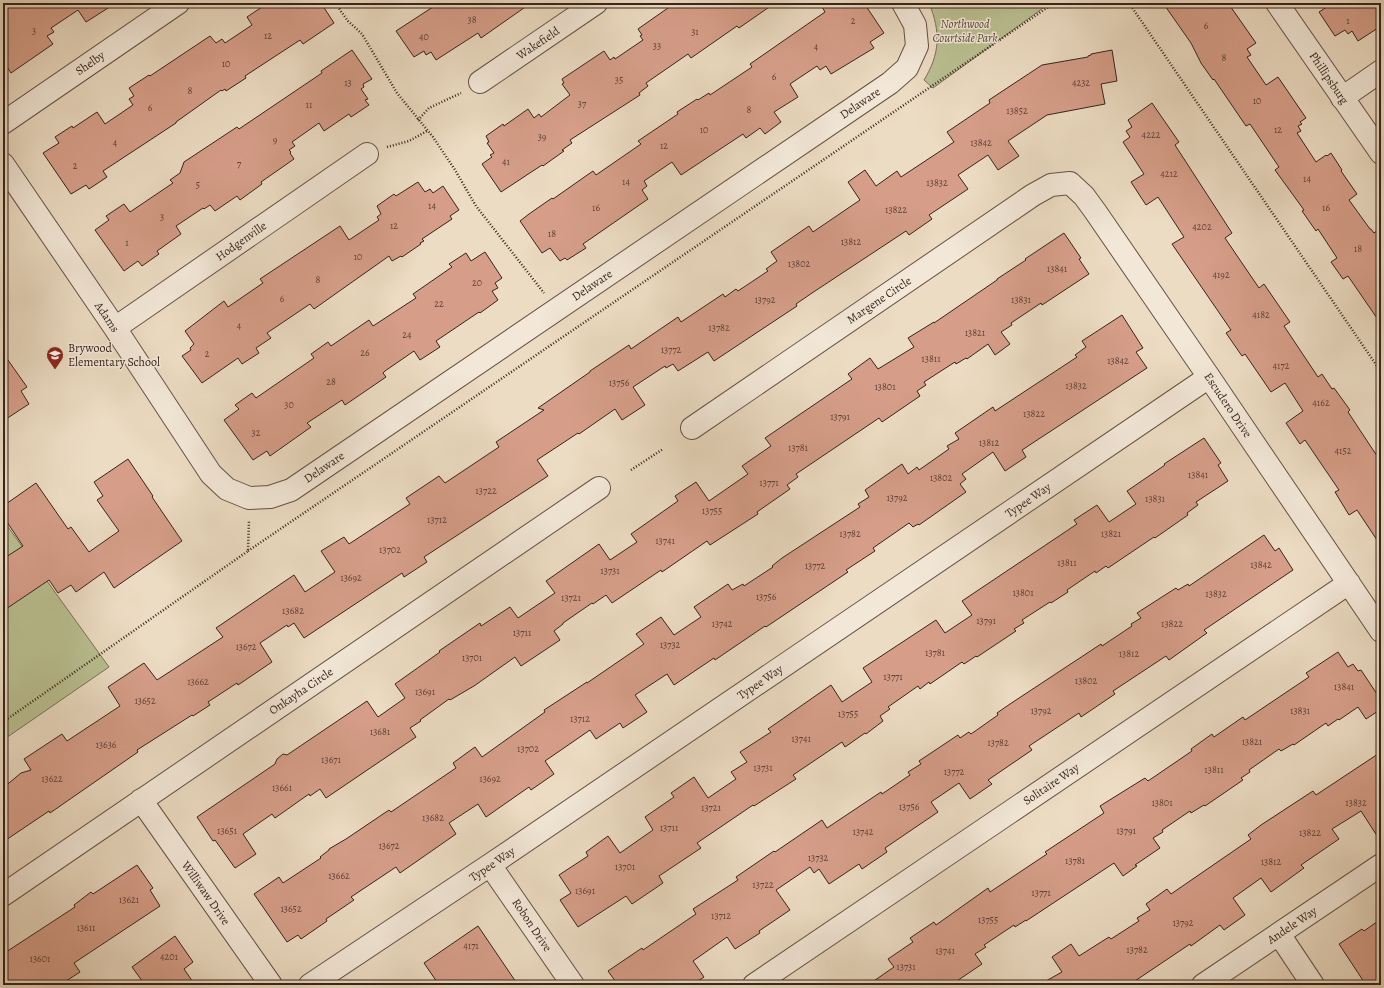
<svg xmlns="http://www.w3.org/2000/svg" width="1384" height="988" font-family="Alegreya,serif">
<rect width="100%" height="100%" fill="#ecdcc3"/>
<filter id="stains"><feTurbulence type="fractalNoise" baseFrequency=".005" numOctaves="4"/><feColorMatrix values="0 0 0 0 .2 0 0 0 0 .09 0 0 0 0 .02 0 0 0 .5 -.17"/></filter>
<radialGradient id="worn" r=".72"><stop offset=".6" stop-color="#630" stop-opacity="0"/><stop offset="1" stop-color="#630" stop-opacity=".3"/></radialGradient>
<path fill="#bac092" stroke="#797257" d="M 929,3 L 1050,3 L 933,88 L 924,80 C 940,54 941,32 929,3 Z
M 3,520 L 109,667 L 3,740 Z"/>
<path fill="#d69e89" stroke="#38241c" d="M 4,3 L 116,3 L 86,22 L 78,10 L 51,28 L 54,32 L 47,36 L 53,44 L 11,73 L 3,61 L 3,12 L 8,9 Z
M 268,3 L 321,3 L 334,23 L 303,44 L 300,40 L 245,76 L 246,78 L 226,91 L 225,89 L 222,91 L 221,90 L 176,122 L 176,123 L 103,171 L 107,177 L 89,189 L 86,185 L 71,194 L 43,153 L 59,143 L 55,137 L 72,126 L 73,128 L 97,112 L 105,124 L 133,105 L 129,99 L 134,96 L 129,88 L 149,75 L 150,76 L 210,36 L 216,43 L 222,39 L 225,43 L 252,25 L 247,17 Z
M 439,3 L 531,3 L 481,38 L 478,33 L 436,60 L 431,52 L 426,55 L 424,51 L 414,57 L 396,31 Z
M 675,3 L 775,3 L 739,28 L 737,26 L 691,58 L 688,54 L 646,83 L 648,86 L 639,93 L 640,95 L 570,140 L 572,143 L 562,150 L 564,151 L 543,166 L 542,165 L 501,192 L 482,164 L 492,157 L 490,155 L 494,153 L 487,143 L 489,142 L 486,136 L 503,124 L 504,126 L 528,109 L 534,118 L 539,114 L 541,117 L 570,95 L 562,84 L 564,83 L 562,79 L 604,51 L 610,60 L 614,57 L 615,59 L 643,40 L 640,36 L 642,35 L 638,29 Z
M 820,3 L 864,3 L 884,33 L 870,42 L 874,48 L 831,74 L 826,66 L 820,70 L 817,66 L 790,84 L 798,97 L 774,112 L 781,122 L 765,134 L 760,128 L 746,138 L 743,134 L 681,175 L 672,162 L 644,181 L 647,186 L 642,190 L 648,199 L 583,244 L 586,248 L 567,260 L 565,258 L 560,261 L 550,248 L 542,253 L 520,221 L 529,214 L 552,198 L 553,199 L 593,171 L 596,175 L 641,144 L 638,141 L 678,114 L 677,112 L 697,99 L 698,100 L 709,93 L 710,95 L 752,67 L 750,64 L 825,12 Z
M 1163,3 L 1228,3 L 1256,43 L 1247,49 L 1251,55 L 1247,57 L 1266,85 L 1278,77 L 1306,118 L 1300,122 L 1302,124 L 1298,126 L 1301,131 L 1297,133 L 1316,162 L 1326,155 L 1327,156 L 1331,153 L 1342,170 L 1341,171 L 1357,194 L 1349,200 L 1370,229 L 1371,229 L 1374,233 L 1381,228 L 1381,324 L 1348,276 L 1343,279 L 1331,262 L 1337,258 L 1318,229 L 1316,231 L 1302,211 L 1304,210 L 1275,170 L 1279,167 L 1250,124 L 1246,126 L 1214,79 L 1213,80 L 1201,63 L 1191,43 Z
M 1333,3 L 1381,3 L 1381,26 L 1358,41 L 1352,31 L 1348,34 L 1345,30 L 1335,36 L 1319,12 Z
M 352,50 L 372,79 L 363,84 L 364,87 L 361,89 L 368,99 L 365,100 L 369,105 L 351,117 L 349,114 L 324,131 L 319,123 L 292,142 L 295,146 L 289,150 L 291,152 L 290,153 L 294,159 L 261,182 L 262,184 L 240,200 L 237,196 L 215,211 L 210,205 L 204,209 L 203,208 L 176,226 L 181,234 L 157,251 L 159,254 L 142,266 L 138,261 L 124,271 L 95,230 L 109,220 L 106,216 L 124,204 L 130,212 L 173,183 L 170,180 L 180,173 L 184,162 L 237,127 L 239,129 L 322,73 L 321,71 Z
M 1112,50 L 1117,81 L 1101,84 L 1105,104 L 1047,115 L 1008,141 L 1019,156 L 998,170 L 988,155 L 958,175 L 968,189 L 929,215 L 932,219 L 909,235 L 906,231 L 812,293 L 796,304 L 797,306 L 714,361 L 708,352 L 678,371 L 673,364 L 666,368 L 665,366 L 633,387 L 645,405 L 622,420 L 615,409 L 579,434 L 578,433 L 537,460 L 548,476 L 424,557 L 427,562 L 404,577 L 402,573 L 304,638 L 294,623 L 288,627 L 287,625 L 260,643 L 272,662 L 238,685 L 237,683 L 208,702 L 210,705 L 193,716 L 192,715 L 137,750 L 138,752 L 50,813 L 49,811 L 3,842 L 3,788 L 21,773 L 31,770 L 24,759 L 62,734 L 67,741 L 120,706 L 108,687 L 144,663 L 157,680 L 223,637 L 216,628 L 294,575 L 305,592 L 335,572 L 321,551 L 344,537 L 349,544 L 410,504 L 406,498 L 439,476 L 445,483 L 499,447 L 496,442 L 544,410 L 538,408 L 590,372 L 590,371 L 629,345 L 631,349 L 678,317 L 681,322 L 723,294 L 725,297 L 736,289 L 738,291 L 768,271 L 766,269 L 777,261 L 771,252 L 809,226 L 813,232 L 860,200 L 848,182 L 865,170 L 876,186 L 897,171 L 901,177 L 954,142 L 947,132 L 990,103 L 989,100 L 1042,65 L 1088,57 L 1088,56 L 1091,55 L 1091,54 Z
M 1152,103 L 1179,142 L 1175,145 L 1232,233 L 1225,238 L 1259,288 L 1264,284 L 1290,322 L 1284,326 L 1318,377 L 1322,374 L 1332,389 L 1334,388 L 1350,410 L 1348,412 L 1381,462 L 1381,546 L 1357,510 L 1349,515 L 1335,492 L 1339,490 L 1305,440 L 1300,444 L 1286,423 L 1303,411 L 1285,383 L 1271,392 L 1245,354 L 1242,356 L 1226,333 L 1231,330 L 1172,244 L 1184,237 L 1158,197 L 1146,205 L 1131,182 L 1144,174 L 1123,142 L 1130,137 L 1126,131 L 1132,127 L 1128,120 Z
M 418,182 L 425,192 L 430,189 L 433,193 L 443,186 L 459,210 L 450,216 L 452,219 L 422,239 L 424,241 L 420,243 L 421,244 L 402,257 L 401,256 L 392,261 L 389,256 L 314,309 L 310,304 L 267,333 L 271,338 L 256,348 L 259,353 L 242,364 L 238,358 L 202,383 L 182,356 L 191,350 L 190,348 L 194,344 L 185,331 L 224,301 L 228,307 L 263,283 L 260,279 L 340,226 L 349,240 L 379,220 L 377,217 L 381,214 L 377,206 L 394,194 L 396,196 Z
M 1064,233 L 1081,258 L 1079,259 L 1089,274 L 1042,305 L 1041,303 L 1011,323 L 1012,325 L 1001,332 L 1010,344 L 995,355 L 988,344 L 967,359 L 966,358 L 956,364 L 955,362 L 924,382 L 926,385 L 917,391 L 920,396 L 882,422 L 879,418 L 796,474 L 798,477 L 787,485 L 790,489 L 757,512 L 758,514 L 710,545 L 707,541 L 662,572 L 661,570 L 612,603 L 606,595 L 593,604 L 592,603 L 563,623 L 563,624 L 554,631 L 560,640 L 521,666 L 515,657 L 474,686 L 450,700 L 449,699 L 420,720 L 421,721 L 410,728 L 416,737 L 326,798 L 320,789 L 310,796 L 309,794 L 275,818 L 272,814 L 243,834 L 256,854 L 235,868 L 215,840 L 213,841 L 197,817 L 275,764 L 277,759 L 283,754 L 287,755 L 367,701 L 378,717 L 405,698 L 395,684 L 440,652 L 439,651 L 480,623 L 481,626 L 510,607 L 518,618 L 555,593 L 546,581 L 599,544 L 610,560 L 637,542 L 631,534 L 678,501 L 675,496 L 696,482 L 709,501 L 748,474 L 742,466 L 771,446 L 765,438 L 852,379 L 848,374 L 870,358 L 878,369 L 914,347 L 908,338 L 934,322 L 934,323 L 997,280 L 997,279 L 1026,260 L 1025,259 Z
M 485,252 L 502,278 L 495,283 L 498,288 L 492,291 L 498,300 L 480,313 L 479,312 L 436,341 L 440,347 L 420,360 L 414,351 L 385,371 L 383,373 L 386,377 L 345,405 L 342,400 L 307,423 L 311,427 L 270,456 L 267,451 L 253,460 L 224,420 L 239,409 L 235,405 L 252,393 L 256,398 L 314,358 L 311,354 L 328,342 L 331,346 L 369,320 L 373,326 L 416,298 L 413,294 L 452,267 L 449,264 L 466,253 L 471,261 Z
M 1122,315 L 1143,348 L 1136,352 L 1147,368 L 1022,450 L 1026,457 L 1005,471 L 993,452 L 962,474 L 966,479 L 960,484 L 966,492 L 919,525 L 918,524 L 913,527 L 909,523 L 873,548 L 875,551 L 846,570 L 848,572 L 766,627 L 765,626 L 715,660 L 714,658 L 674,685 L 667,674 L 635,695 L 647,712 L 623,728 L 620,723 L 596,739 L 590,730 L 545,761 L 554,774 L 531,790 L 529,787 L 486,817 L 478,804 L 449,823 L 456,834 L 400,873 L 396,867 L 351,897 L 354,900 L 326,919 L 327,921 L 301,939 L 298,935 L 287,942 L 254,894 L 279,877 L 283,883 L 321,858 L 320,857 L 329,850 L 329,849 L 346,839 L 389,810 L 391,812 L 456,768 L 453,763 L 475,747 L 482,757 L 545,712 L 544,710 L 587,682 L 587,683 L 644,644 L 636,634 L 661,617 L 674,635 L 701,617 L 694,607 L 728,584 L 732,590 L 743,584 L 744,586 L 773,567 L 772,566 L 782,558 L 860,507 L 858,504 L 869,497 L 865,490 L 902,464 L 908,474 L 917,467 L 919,470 L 949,449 L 947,446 L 959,439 L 955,433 L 993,407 L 995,411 L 1077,357 L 1075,355 L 1086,347 L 1082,341 Z
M 3,353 L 27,387 L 21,391 L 29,404 L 3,421 Z
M 1204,438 L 1221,463 L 1218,465 L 1228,481 L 1196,502 L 1198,505 L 1187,513 L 1188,515 L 1155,538 L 1154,537 L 1108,568 L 1106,566 L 1096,573 L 1095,571 L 1067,590 L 1068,592 L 1051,603 L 1050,602 L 1022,620 L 1024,623 L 1014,629 L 1016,631 L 977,657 L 976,656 L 964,664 L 962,662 L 930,684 L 929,682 L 920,689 L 918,686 L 888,707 L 890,709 L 880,716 L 883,721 L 866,734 L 865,733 L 845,747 L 842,742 L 793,775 L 796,779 L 754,806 L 753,805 L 697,843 L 701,848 L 659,876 L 663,883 L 632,904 L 626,896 L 578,927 L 560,900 L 571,893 L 559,875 L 588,856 L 586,852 L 608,836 L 620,853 L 653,830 L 645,817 L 674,797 L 671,793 L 694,777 L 708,798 L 736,779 L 731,772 L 747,762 L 740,752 L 771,732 L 768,729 L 831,685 L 842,702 L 872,682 L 863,668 L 936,620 L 945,633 L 972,615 L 962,601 L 1077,524 L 1074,520 L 1097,505 L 1109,522 L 1136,504 L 1127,491 L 1165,465 L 1164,464 Z
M 128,459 L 153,496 L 152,497 L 182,541 L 114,588 L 104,572 L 76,592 L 71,585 L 58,593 L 49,580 L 3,611 L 3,559 L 23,546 L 3,516 L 3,506 L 36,483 L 68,529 L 71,527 L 89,552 L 119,531 L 97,500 L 103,496 L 94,482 Z
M 1264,535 L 1275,551 L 1279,548 L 1293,570 L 1204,630 L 1207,633 L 1169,660 L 1166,656 L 1113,691 L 1115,694 L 1081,717 L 1079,713 L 1029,746 L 1032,750 L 988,780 L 992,784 L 970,799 L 959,783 L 931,802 L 938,812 L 885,848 L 887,852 L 862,869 L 859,864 L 829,884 L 819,869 L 814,873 L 810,867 L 776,890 L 790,910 L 759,931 L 760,933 L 735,949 L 727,937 L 693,961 L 704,977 L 692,985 L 618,985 L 608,971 L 642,948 L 643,950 L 696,914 L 693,909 L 738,880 L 736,877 L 774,851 L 775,852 L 822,820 L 827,828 L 881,792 L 882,794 L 910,775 L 908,772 L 921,764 L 919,761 L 958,735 L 960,738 L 969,732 L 971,734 L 998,715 L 997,713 L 1010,704 L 1101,644 L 1102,646 L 1132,626 L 1131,624 L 1141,618 L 1137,613 L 1176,588 L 1178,590 L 1188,584 L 1189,586 Z
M 1338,652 L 1348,667 L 1353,664 L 1358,671 L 1361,670 L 1381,700 L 1381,709 L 1366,719 L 1358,707 L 1339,720 L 1338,719 L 1328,726 L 1326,723 L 1294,745 L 1293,744 L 1281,751 L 1279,749 L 1249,770 L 1250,772 L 1241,778 L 1243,780 L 1205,806 L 1204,805 L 1191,813 L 1190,811 L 1162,830 L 1163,832 L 1153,838 L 1160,848 L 1135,865 L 1137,866 L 1123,876 L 1114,863 L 1026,921 L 1026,920 L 1015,927 L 1014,925 L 984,945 L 986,947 L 975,954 L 982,964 L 951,985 L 868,985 L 894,967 L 888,959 L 913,942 L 910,938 L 934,922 L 936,925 L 988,888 L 990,892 L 1047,854 L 1045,852 L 1104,813 L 1100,806 L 1145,778 L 1148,781 L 1192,751 L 1191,749 L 1212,734 L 1214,737 L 1243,717 L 1245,720 L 1309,677 L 1306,673 Z
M 1381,752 L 1381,842 L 1361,811 L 1332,829 L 1339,839 L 1301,865 L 1304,868 L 1271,892 L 1261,878 L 1233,898 L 1245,915 L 1224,930 L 1220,925 L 1191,946 L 1190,944 L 1129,985 L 1039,985 L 1062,972 L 1052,957 L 1071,944 L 1079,956 L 1109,937 L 1111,939 L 1139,921 L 1137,918 L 1150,910 L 1146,904 L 1167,889 L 1171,894 L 1251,839 L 1248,835 L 1261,825 L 1313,791 L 1316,795 Z
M 137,865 L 153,888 L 150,890 L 160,906 L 74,963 L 80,972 L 60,985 L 3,985 L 3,954 L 75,907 L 74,905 L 91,892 L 93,894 Z
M 1381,919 L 1381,985 L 1366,985 L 1339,944 L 1362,929 L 1364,931 Z
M 478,926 L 518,985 L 439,985 L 424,963 Z
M 175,936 L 193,962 L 184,969 L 195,985 L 145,985 L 132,967 Z"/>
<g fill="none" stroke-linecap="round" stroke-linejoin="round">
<g stroke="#655246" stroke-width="24">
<path id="minor" d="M 1277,3 L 1381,153
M 480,82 L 596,3
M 1342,98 L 1381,71
M 3,123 L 178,3
M 3,164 L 115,328 L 211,474 L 227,489 L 249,498 L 270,497 L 291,490 L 890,83 L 907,68 L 917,46 L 915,25 L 903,3
M 115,328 L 367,154
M 692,428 L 1033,195 L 1051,185 L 1070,183 L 1084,196 L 1095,211 L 1209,377 L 1381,631
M 141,800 L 271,985
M 490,865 L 573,985
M 3,895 L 599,488
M 1279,934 L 1313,985
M 310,985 L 490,865 L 1209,377
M 754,985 L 1349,583
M 1203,985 L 1381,865"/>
</g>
<path stroke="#38241c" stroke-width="2.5" stroke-dasharray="1 2" stroke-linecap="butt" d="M 337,3 L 340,10 L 348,21 L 362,34 L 397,93 L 433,137 L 455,170 L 476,206 L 544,293
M 1129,3 L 1381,372
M 418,120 L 429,108 L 461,93
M 387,147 L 409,141 L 427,131
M 631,470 L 663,449
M 248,551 L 1054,3
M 3,722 L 248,551 L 249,520"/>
<use href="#minor" stroke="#f3e8d8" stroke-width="22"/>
</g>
<defs>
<g id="school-pin" transform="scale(0.9)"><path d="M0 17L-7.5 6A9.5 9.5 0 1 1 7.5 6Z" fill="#8f2418" stroke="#f3e8d8"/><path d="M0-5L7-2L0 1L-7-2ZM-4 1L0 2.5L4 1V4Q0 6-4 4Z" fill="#fff"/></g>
</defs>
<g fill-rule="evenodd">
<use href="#school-pin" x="55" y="355"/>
</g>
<g text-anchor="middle" stroke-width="3" stroke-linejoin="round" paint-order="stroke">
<g font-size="10" fill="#604237">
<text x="472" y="23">38</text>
<text x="853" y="24">2</text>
<text x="1348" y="24">1</text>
<text x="1206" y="29">6</text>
<text x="34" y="34">3</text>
<text x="695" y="35">31</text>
<text x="268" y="39">12</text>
<text x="424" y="40">40</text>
<text x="657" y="49">33</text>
<text x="816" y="50">4</text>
<text x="1224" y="61">8</text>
<text x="226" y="67">10</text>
<text x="774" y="80">6</text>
<text x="619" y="83">35</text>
<text x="348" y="86">13</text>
<text x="1081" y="86">4232</text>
<text x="190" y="94">8</text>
<text x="1257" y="104">10</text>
<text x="582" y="107">37</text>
<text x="309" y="108">11</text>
<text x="150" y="111">6</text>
<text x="749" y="113">8</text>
<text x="1017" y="114">13852</text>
<text x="704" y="133">10</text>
<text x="1278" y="133">12</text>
<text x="1151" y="138">4222</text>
<text x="542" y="140">39</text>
<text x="275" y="143">9</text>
<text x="115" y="146">4</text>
<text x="981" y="146">13842</text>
<text x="664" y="149">12</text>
<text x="506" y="165">41</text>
<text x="239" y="167">7</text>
<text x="75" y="169">2</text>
<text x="1169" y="177">4212</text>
<text x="1307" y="182">14</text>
<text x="626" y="185">14</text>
<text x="937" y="186">13832</text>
<text x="198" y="188">5</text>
<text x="432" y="209">14</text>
<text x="596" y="211">16</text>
<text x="1326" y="211">16</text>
<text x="896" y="213">13822</text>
<text x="162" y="220">3</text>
<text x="394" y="229">12</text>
<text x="1202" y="230">4202</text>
<text x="552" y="237">18</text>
<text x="851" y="245">13812</text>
<text x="127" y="246">1</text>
<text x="1358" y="252">18</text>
<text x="358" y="260">10</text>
<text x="799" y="267">13802</text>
<text x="1057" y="272">13841</text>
<text x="1221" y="278">4192</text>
<text x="318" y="283">8</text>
<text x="477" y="286">20</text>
<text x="282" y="302">6</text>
<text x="765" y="303">13792</text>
<text x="1021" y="303">13831</text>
<text x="439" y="307">22</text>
<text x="1261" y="318">4182</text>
<text x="239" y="329">4</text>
<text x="719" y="331">13782</text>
<text x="975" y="336">13821</text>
<text x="407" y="338">24</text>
<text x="671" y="353">13772</text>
<text x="365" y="356">26</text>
<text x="207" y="357">2</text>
<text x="931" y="362">13811</text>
<text x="1118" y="364">13842</text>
<text x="1281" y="369">4172</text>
<text x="331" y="385">28</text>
<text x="619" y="386">13756</text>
<text x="1076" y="389">13832</text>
<text x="885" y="390">13801</text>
<text x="1321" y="406">4162</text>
<text x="289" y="408">30</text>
<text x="1034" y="417">13822</text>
<text x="840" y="420">13791</text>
<text x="256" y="436">32</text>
<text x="989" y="446">13812</text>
<text x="798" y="451">13781</text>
<text x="1343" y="454">4152</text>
<text x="1198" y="478">13841</text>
<text x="941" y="481">13802</text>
<text x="769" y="486">13771</text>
<text x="486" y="494">13722</text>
<text x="897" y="501">13792</text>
<text x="1155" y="502">13831</text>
<text x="712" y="514">13755</text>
<text x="437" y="523">13712</text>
<text x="850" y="537">13782</text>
<text x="1111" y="537">13821</text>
<text x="665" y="544">13741</text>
<text x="390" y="553">13702</text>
<text x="1067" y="566">13811</text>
<text x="1261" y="568">13842</text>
<text x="815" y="569">13772</text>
<text x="610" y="574">13731</text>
<text x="351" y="581">13692</text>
<text x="1023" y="596">13801</text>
<text x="1216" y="597">13832</text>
<text x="766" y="600">13756</text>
<text x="571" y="601">13721</text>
<text x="293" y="614">13682</text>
<text x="986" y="624">13791</text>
<text x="722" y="627">13742</text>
<text x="1172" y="627">13822</text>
<text x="522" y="636">13711</text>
<text x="670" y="648">13732</text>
<text x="246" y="650">13672</text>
<text x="935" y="656">13781</text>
<text x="1129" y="657">13812</text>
<text x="472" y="661">13701</text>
<text x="893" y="680">13771</text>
<text x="1086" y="684">13802</text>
<text x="198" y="685">13662</text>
<text x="1344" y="690">13841</text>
<text x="425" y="695">13691</text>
<text x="145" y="704">13652</text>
<text x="1041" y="714">13792</text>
<text x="1300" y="714">13831</text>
<text x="848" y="717">13755</text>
<text x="580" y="722">13712</text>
<text x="380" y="735">13681</text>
<text x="801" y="742">13741</text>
<text x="1252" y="745">13821</text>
<text x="998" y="746">13782</text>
<text x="106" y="748">13636</text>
<text x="528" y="752">13702</text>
<text x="331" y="763">13671</text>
<text x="763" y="771">13731</text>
<text x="1214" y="773">13811</text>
<text x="954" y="775">13772</text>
<text x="52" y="782">13622</text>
<text x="490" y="782">13692</text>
<text x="282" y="791">13661</text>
<text x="1162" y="806">13801</text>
<text x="1356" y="806">13832</text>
<text x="909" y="810">13756</text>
<text x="711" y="811">13721</text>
<text x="433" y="821">13682</text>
<text x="669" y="831">13711</text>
<text x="227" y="834">13651</text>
<text x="1126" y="834">13791</text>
<text x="863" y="835">13742</text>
<text x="1310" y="836">13822</text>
<text x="389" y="849">13672</text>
<text x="818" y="861">13732</text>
<text x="1075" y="864">13781</text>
<text x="1271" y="865">13812</text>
<text x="625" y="870">13701</text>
<text x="339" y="879">13662</text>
<text x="763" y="888">13722</text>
<text x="585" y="894">13691</text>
<text x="1041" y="896">13771</text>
<text x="129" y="903">13621</text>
<text x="291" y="912">13652</text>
<text x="721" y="919">13712</text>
<text x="988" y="923">13755</text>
<text x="1183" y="926">13792</text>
<text x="86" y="931">13611</text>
<text x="471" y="949">4171</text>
<text x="1137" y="953">13782</text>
<text x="945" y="954">13741</text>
<text x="169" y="960">4201</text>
<text x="40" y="962">13601</text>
<text x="906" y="970">13731</text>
</g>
<g font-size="12" font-style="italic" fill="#584b3a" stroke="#f3e8d8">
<text x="965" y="28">Northwood<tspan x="965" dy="14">Courtside Park</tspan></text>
</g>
<g font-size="12" fill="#38241c" stroke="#f3e8d8">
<text transform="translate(538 43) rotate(-34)" y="4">Wakefield</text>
<text transform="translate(90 63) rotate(-35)" y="4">Shelby</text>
<text transform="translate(1329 78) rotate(56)" y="4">Phillipsburg</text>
<text transform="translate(860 103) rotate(-34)" y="4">Delaware</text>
<text transform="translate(241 241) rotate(-35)" y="4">Hodgenville</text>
<text transform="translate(592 285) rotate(-34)" y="4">Delaware</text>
<text transform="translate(879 300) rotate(-34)" y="4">Margene Circle</text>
<text transform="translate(107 317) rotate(56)" y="4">Adams</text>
<text transform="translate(1228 405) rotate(56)" y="4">Escudero Drive</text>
<text transform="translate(324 467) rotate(-34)" y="4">Delaware</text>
<text transform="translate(1028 500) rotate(-34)" y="4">Typee Way</text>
<text transform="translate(760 682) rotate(-34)" y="4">Typee Way</text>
<text transform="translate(301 691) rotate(-34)" y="4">Onkayha Circle</text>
<text transform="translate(1051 784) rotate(-34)" y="4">Solitaire Way</text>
<text transform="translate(492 864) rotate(-34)" y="4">Typee Way</text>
<text transform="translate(206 893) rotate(55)" y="4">Williwaw Drive</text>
<text transform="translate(532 925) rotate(56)" y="4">Robon Drive</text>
<text transform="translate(1292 925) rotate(-34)" y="4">Andele Way</text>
</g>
<g font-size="12" fill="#38241c" stroke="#f3e8d8" text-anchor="start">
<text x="68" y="352">Brywood<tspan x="68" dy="14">Elementary School</tspan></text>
</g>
</g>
<rect width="1384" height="988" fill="none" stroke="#ecdcc3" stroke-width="16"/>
<rect x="4" y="4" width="1376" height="980" fill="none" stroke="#38241c" stroke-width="2"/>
<rect x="8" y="8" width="1368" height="972" fill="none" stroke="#38241c"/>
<rect width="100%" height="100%" filter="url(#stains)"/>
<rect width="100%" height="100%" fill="url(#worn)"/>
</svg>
